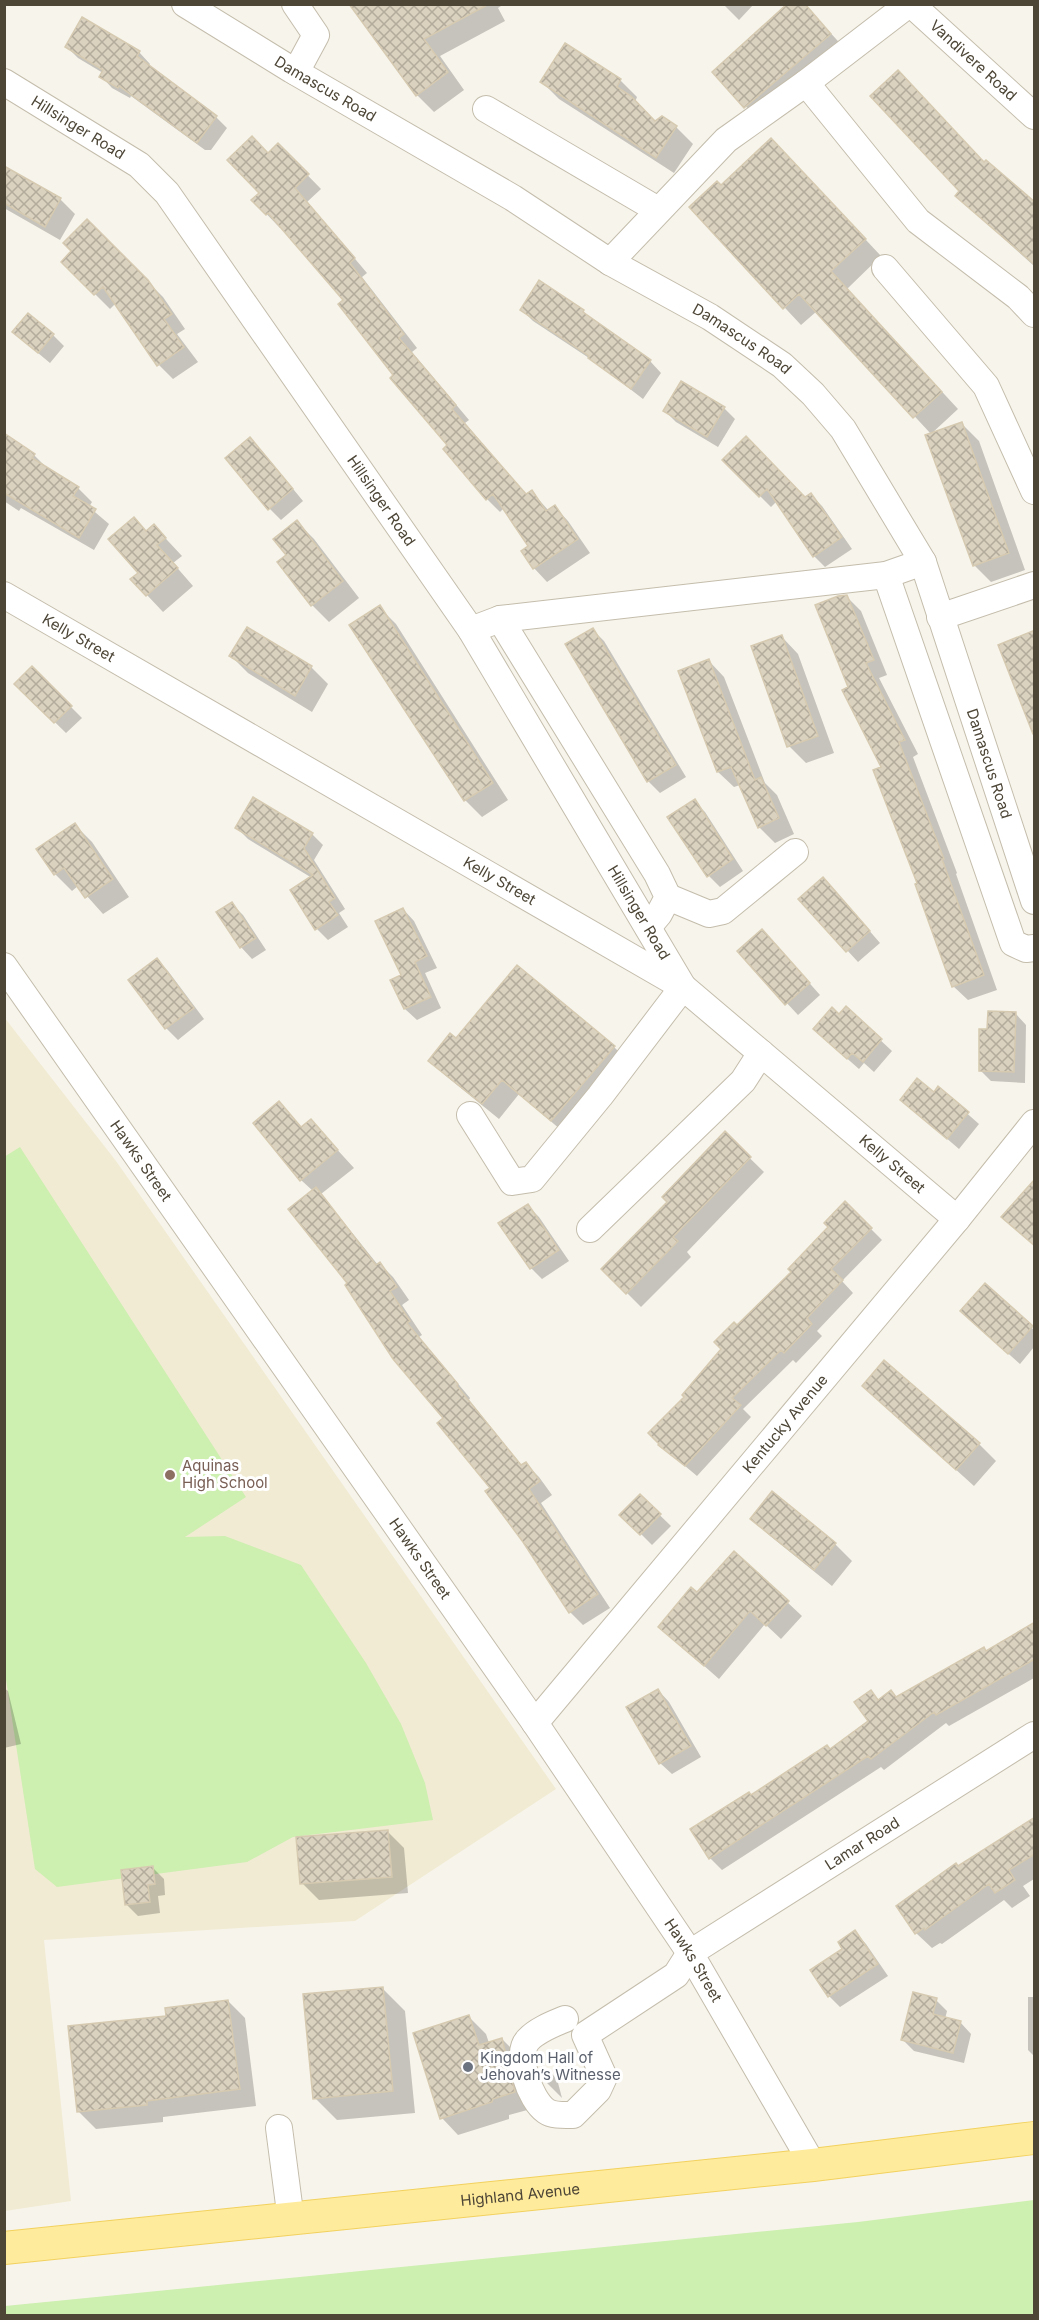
<svg xmlns="http://www.w3.org/2000/svg" width="1039" height="2320" font-family="Inter,sans-serif">
<defs>
<pattern id="building-cross-hatch" width="8" height="8" patternUnits="userSpaceOnUse" patternTransform="scale(1.5)"><rect width="8" height="8" fill="#dad1bf"/><path d="M0 0l8 8M0 8l8-8" fill="none" stroke="#b3ab9c"/></pattern>
</defs>
<rect width="100%" height="100%" fill="#f7f4eb"/>
<path fill="#f1ebd3" d="M 4,1017 L 116,1161 L 556,1789 L 355,1921 L 44,1940 L 71,2201 L 5,2211 Z"/>
<path fill="#cdefb0" d="M 20,1147 L 246,1497 L 185,1537 L 225,1536 L 301,1565 L 366,1663 L 401,1724 L 425,1783 L 433,1820 L 293,1837 L 247,1862 L 57,1887 L 35,1869 L 5,1673 L 4,1157 Z
M 1034,2200 L 1034,2315 L 5,2315 L 5,2306 L 858,2222 Z"/>
<path fill="#0003" d="M 351,4 L 504,4 L 498,8 L 505,21 L 440,56 L 464,90 L 434,112 L 417,95 Z
M 723,4 L 754,4 L 739,20 Z
M 804,4 L 847,51 L 762,124 L 714,72 Z
M 566,45 L 620,80 L 637,97 L 635,102 L 656,123 L 676,127 L 693,144 L 674,173 L 559,99 L 542,82 Z
M 66,46 L 139,52 L 150,64 L 148,67 L 216,117 L 227,128 L 211,150 L 205,150 L 131,96 L 130,98 L 112,88 L 101,76 L 103,73 L 78,58 Z
M 278,145 L 321,189 L 307,202 L 367,273 L 362,277 L 417,348 L 412,352 L 469,420 L 465,423 L 527,496 L 532,492 L 549,511 L 555,507 L 568,521 L 590,553 L 547,582 L 534,568 L 530,547 L 504,508 L 500,512 L 487,499 L 395,375 L 345,300 L 282,226 L 280,228 L 253,200 L 261,193 L 268,155 Z
M 788,157 L 881,256 L 847,289 L 958,409 L 931,434 L 817,311 L 801,325 L 691,207 L 721,187 Z
M 985,164 L 1034,205 L 1034,266 L 957,196 Z
M 7,169 L 60,199 L 75,214 L 60,240 L 4,208 L 4,172 Z
M 87,221 L 163,297 L 185,329 L 177,334 L 198,362 L 173,379 L 159,365 L 116,303 L 110,309 L 63,262 L 74,251 Z
M 522,310 L 583,311 L 593,321 L 650,361 L 661,373 L 643,399 L 595,362 L 533,321 Z
M 53,335 L 64,346 L 50,363 L 26,343 Z
M 724,408 L 735,419 L 718,447 L 676,422 L 665,411 Z
M 962,424 L 979,441 L 1025,570 L 991,582 L 974,565 Z
M 4,434 L 34,455 L 48,469 L 78,488 L 92,502 L 89,507 L 109,524 L 94,550 L 21,508 L 19,511 L 4,501 Z
M 261,450 L 303,501 L 281,520 L 270,509 Z
M 724,460 L 805,499 L 811,495 L 822,506 L 852,549 L 825,567 L 814,556 L 777,501 L 771,507 Z
M 297,522 L 314,539 L 359,598 L 329,622 L 312,605 L 288,555 Z
M 154,526 L 182,556 L 173,563 L 193,586 L 163,612 L 147,595 L 140,573 L 147,532 Z
M 846,596 L 861,611 L 887,675 L 879,678 L 918,754 L 913,757 L 957,873 L 956,874 L 997,990 L 968,1000 L 953,986 L 919,884 L 883,767 L 849,688 Z
M 379,607 L 396,624 L 508,800 L 482,817 L 465,800 Z
M 593,630 L 604,641 L 686,777 L 660,793 L 649,782 L 568,645 Z
M 782,637 L 798,654 L 834,753 L 806,763 L 789,746 Z
M 231,656 L 311,667 L 328,684 L 312,712 L 248,673 Z
M 709,661 L 724,677 L 765,783 L 777,795 L 794,834 L 775,843 L 759,827 L 740,785 L 734,787 L 718,772 Z
M 32,668 L 82,718 L 66,733 L 16,684 Z
M 694,801 L 705,812 L 743,871 L 720,887 L 709,876 Z
M 75,825 L 92,842 L 129,897 L 103,914 L 78,886 L 72,891 L 55,874 Z
M 236,827 L 312,834 L 323,845 L 314,860 L 345,909 L 339,913 L 348,927 L 328,940 L 317,929 L 312,878 L 248,839 Z
M 834,890 L 880,943 L 858,962 L 800,899 Z
M 232,904 L 243,915 L 266,950 L 252,959 L 241,947 L 218,913 Z
M 403,909 L 414,921 L 437,968 L 425,973 L 441,1008 L 417,1020 L 405,1009 L 392,981 L 403,976 Z
M 773,942 L 820,995 L 798,1015 L 739,952 Z
M 157,960 L 168,971 L 204,1019 L 178,1040 L 167,1029 L 130,980 Z
M 517,968 L 614,1047 L 630,1063 L 568,1136 L 519,1094 L 499,1119 L 446,1076 L 430,1061 L 456,1040 Z
M 846,1008 L 892,1051 L 874,1072 L 864,1063 L 859,1069 L 826,1040 Z
M 1015,1013 L 1026,1025 L 1025,1083 L 991,1081 L 980,1070 L 988,1031 Z
M 938,1088 L 979,1124 L 959,1149 L 902,1100 L 934,1094 Z
M 279,1103 L 302,1128 L 311,1121 L 354,1168 L 321,1194 L 378,1265 L 380,1264 L 393,1277 L 409,1300 L 402,1305 L 422,1335 L 419,1337 L 470,1398 L 469,1400 L 522,1466 L 526,1464 L 539,1477 L 552,1495 L 541,1503 L 610,1608 L 583,1625 L 570,1612 L 445,1418 L 349,1284 L 313,1191 L 301,1180 Z
M 725,1134 L 764,1172 L 687,1252 L 691,1257 L 641,1307 L 603,1269 L 669,1202 Z
M 845,1203 L 882,1240 L 842,1281 L 853,1293 L 817,1331 L 822,1336 L 796,1363 L 793,1360 L 743,1409 L 751,1417 L 697,1476 L 660,1445 L 686,1397 L 737,1327 L 793,1272 L 830,1227 Z
M 528,1206 L 539,1217 L 569,1261 L 542,1279 L 531,1268 L 501,1224 Z
M 985,1285 L 1034,1330 L 1034,1347 L 1020,1364 L 973,1322 Z
M 881,1402 L 979,1444 L 996,1461 L 974,1486 Z
M 640,1496 L 671,1526 L 652,1545 L 622,1515 Z
M 752,1519 L 835,1544 L 852,1561 L 832,1586 L 769,1535 Z
M 697,1594 L 787,1602 L 802,1616 L 781,1639 L 765,1624 L 719,1679 L 660,1627 Z
M 1034,1623 L 1034,1678 L 949,1726 L 946,1723 L 884,1770 L 881,1767 L 722,1870 L 710,1858 L 751,1796 L 830,1751 L 871,1721 L 871,1692 L 880,1701 L 897,1699 L 987,1653 Z
M 4,1688 L 8,1691 L 21,1744 L 4,1748 Z
M 658,1690 L 669,1702 L 701,1757 L 672,1774 L 660,1763 Z
M 1034,1820 L 1034,1879 L 1023,1886 L 1030,1896 L 1012,1908 L 1004,1900 L 942,1944 L 940,1943 L 932,1948 L 916,1933 L 959,1867 Z
M 387,1831 L 404,1848 L 408,1893 L 319,1900 L 302,1883 Z
M 152,1867 L 164,1879 L 165,1895 L 158,1896 L 160,1913 L 138,1916 L 126,1904 Z
M 855,1932 L 866,1944 L 888,1976 L 840,2007 L 829,1996 L 844,1949 Z
M 382,1988 L 405,2011 L 415,2113 L 337,2120 L 315,2098 Z
M 1028,1997 L 1034,1997 L 1034,2056 L 1028,2050 Z
M 936,2000 L 947,2011 L 945,2019 L 960,2022 L 971,2034 L 964,2063 L 914,2051 L 903,2040 Z
M 228,2001 L 245,2018 L 256,2106 L 163,2117 L 163,2122 L 96,2129 L 79,2112 L 168,2017 Z
M 469,2017 L 486,2034 L 489,2043 L 502,2039 L 519,2056 L 531,2109 L 509,2115 L 509,2119 L 458,2135 L 442,2118 Z
M 540,2062 L 557,2079 L 562,2098 L 545,2081 Z"/>
<path fill="url(#building-cross-hatch)" stroke="#d6cab1" stroke-width="1.5" d="M 349,4 L 489,4 L 424,39 L 448,72 L 416,96 Z
M 787,4 L 805,4 L 831,34 L 744,108 L 712,72 Z
M 82,17 L 140,51 L 137,56 L 217,116 L 197,143 L 119,86 L 118,88 L 99,77 L 103,70 L 65,47 Z
M 565,43 L 621,79 L 617,87 L 631,96 L 655,121 L 662,116 L 677,126 L 656,158 L 540,82 Z
M 898,70 L 984,162 L 986,160 L 1035,202 L 1035,265 L 955,196 L 959,191 L 870,96 Z
M 252,136 L 268,153 L 278,143 L 309,174 L 295,188 L 355,258 L 350,263 L 404,334 L 399,338 L 456,405 L 452,409 L 526,494 L 532,490 L 546,511 L 555,505 L 578,539 L 533,569 L 521,551 L 528,546 L 493,494 L 486,500 L 443,449 L 447,445 L 390,378 L 393,375 L 338,304 L 343,300 L 268,213 L 266,215 L 251,200 L 259,193 L 227,160 Z
M 771,138 L 866,239 L 831,271 L 942,392 L 913,418 L 799,294 L 783,309 L 689,207 L 717,181 L 721,185 Z
M 4,166 L 61,198 L 45,227 L 4,203 Z
M 87,219 L 148,280 L 172,314 L 164,319 L 184,347 L 157,366 L 103,287 L 94,295 L 61,262 L 71,251 L 63,243 Z
M 539,280 L 584,310 L 583,312 L 651,360 L 631,389 L 588,358 L 589,356 L 520,310 Z
M 28,313 L 54,334 L 38,353 L 12,332 Z
M 681,381 L 725,407 L 707,437 L 663,411 Z
M 962,422 L 1009,553 L 973,566 L 925,435 Z
M 4,433 L 35,454 L 32,458 L 79,487 L 73,496 L 96,509 L 79,538 L 4,493 Z
M 746,436 L 805,497 L 811,493 L 842,537 L 813,557 L 767,489 L 759,497 L 722,460 Z
M 250,437 L 293,489 L 268,510 L 225,458 Z
M 134,517 L 146,531 L 154,524 L 166,538 L 157,545 L 178,568 L 146,596 L 130,579 L 138,573 L 108,539 Z
M 297,520 L 343,581 L 311,606 L 277,562 L 286,555 L 273,539 Z
M 847,595 L 874,660 L 866,663 L 905,740 L 899,742 L 944,859 L 942,859 L 984,975 L 952,987 L 915,884 L 917,883 L 873,770 L 881,767 L 842,690 L 848,687 L 815,605 L 838,596 Z
M 380,605 L 493,783 L 464,801 L 349,625 Z
M 247,627 L 312,666 L 295,696 L 229,656 Z
M 593,628 L 676,765 L 647,782 L 565,644 Z
M 1035,630 L 1035,734 L 1033,734 L 998,645 Z
M 782,635 L 818,736 L 787,747 L 751,646 Z
M 709,659 L 755,780 L 761,777 L 779,818 L 758,828 L 731,767 L 717,772 L 678,671 Z
M 32,666 L 72,706 L 54,723 L 14,684 Z
M 253,797 L 313,833 L 304,848 L 335,898 L 329,902 L 338,915 L 315,930 L 290,890 L 313,875 L 235,828 Z
M 695,799 L 733,859 L 707,877 L 667,817 Z
M 75,823 L 113,879 L 85,898 L 64,868 L 54,875 L 36,849 Z
M 823,877 L 870,931 L 846,952 L 798,899 Z
M 232,902 L 256,938 L 240,948 L 216,912 Z
M 403,908 L 427,956 L 415,962 L 431,997 L 404,1009 L 390,980 L 401,975 L 375,921 Z
M 762,929 L 810,983 L 785,1005 L 737,951 Z
M 157,958 L 194,1008 L 165,1029 L 128,980 Z
M 517,965 L 615,1046 L 551,1121 L 502,1080 L 482,1104 L 428,1061 L 450,1033 L 456,1038 Z
M 846,1006 L 882,1039 L 863,1062 L 852,1053 L 847,1059 L 813,1029 L 832,1007 L 839,1014 Z
M 988,1011 L 1016,1012 L 1014,1072 L 979,1071 L 979,1029 L 987,1029 Z
M 917,1078 L 934,1092 L 938,1086 L 969,1112 L 947,1139 L 900,1100 Z
M 279,1101 L 301,1127 L 311,1119 L 338,1150 L 300,1181 L 253,1123 Z
M 725,1131 L 751,1157 L 673,1237 L 678,1241 L 626,1294 L 601,1269 L 667,1202 L 662,1197 Z
M 1035,1179 L 1035,1246 L 1001,1217 Z
M 316,1187 L 376,1265 L 380,1262 L 397,1287 L 390,1291 L 410,1321 L 407,1323 L 458,1384 L 457,1386 L 521,1465 L 526,1462 L 540,1481 L 529,1489 L 598,1594 L 569,1613 L 523,1542 L 485,1491 L 490,1488 L 437,1423 L 443,1418 L 393,1359 L 345,1285 L 347,1283 L 288,1209 Z
M 845,1201 L 872,1228 L 831,1269 L 843,1280 L 807,1318 L 812,1324 L 784,1353 L 781,1350 L 732,1398 L 741,1405 L 685,1466 L 658,1445 L 659,1444 L 648,1433 L 684,1397 L 682,1395 L 721,1349 L 714,1342 L 734,1322 L 737,1325 L 791,1272 L 788,1269 L 828,1227 L 824,1223 Z
M 528,1204 L 559,1250 L 530,1269 L 498,1223 Z
M 985,1283 L 1033,1326 L 1008,1354 L 960,1311 Z
M 884,1360 L 980,1443 L 956,1470 L 862,1386 Z
M 772,1491 L 836,1543 L 814,1570 L 750,1519 Z
M 640,1494 L 661,1514 L 640,1535 L 619,1515 Z
M 734,1551 L 789,1601 L 766,1626 L 750,1611 L 704,1666 L 658,1627 L 691,1587 L 697,1592 Z
M 1035,1622 L 1035,1659 L 936,1715 L 934,1712 L 871,1759 L 868,1756 L 709,1859 L 690,1829 L 749,1792 L 751,1795 L 827,1745 L 830,1749 L 868,1721 L 854,1702 L 871,1690 L 878,1700 L 891,1690 L 896,1697 L 984,1647 L 986,1651 Z
M 658,1689 L 691,1746 L 659,1764 L 626,1707 Z
M 1035,1817 L 1035,1854 L 1009,1870 L 1015,1880 L 995,1893 L 989,1884 L 925,1930 L 924,1928 L 915,1934 L 896,1906 L 956,1863 L 958,1866 Z
M 388,1830 L 392,1877 L 300,1884 L 296,1837 Z
M 153,1866 L 155,1884 L 148,1885 L 150,1902 L 125,1905 L 121,1870 Z
M 855,1930 L 878,1964 L 828,1997 L 810,1970 L 842,1949 L 838,1942 Z
M 383,1987 L 393,2091 L 313,2099 L 303,1994 Z
M 913,1992 L 937,1998 L 933,2014 L 961,2021 L 953,2053 L 901,2040 Z
M 228,2000 L 240,2089 L 147,2101 L 147,2105 L 77,2112 L 68,2026 L 166,2016 L 165,2008 Z
M 469,2015 L 479,2045 L 502,2038 L 515,2092 L 493,2099 L 492,2102 L 440,2119 L 413,2033 Z"/>
<g fill="none" stroke-linecap="round" stroke-linejoin="round">
<g stroke="#c4bdac" stroke-width="28">
<g id="minor">
<path id="s1" d="M 185,4 L 292,70 L 513,198 L 610,262 L 710,317 L 782,365 L 813,394 L 843,429 L 923,562 L 1034,901"/>
<path d="M 295,4 L 316,35 L 296,72"/>
<path id="s2" d="M 911,4 L 1034,116"/>
<path id="s3" d="M 4,82 L 139,165 L 167,193 L 471,630 L 683,987 L 600,1096 L 532,1179 L 512,1182 L 470,1115"/>
<path d="M 806,83 L 918,221 L 1018,297 L 1034,314"/>
<path d="M 486,109 L 658,210"/>
<path d="M 610,262 L 726,140 L 806,83 L 909,4"/>
<path d="M 885,268 L 986,386 L 1034,491"/>
<path d="M 886,575 L 1013,943 L 1026,949 L 1034,948"/>
<path id="s4" d="M 4,595 L 683,987 L 957,1219"/>
<path d="M 940,617 L 1034,585"/>
<path d="M 500,619 L 657,874 L 668,897 L 659,914 L 648,927"/>
<path d="M 471,630 L 500,619 L 886,575 L 923,562"/>
<path d="M 668,897 L 709,914 L 723,911 L 795,852"/>
<path id="s5" d="M 4,966 L 535,1723 L 690,1953 L 813,2165"/>
<path d="M 590,1229 L 743,1081 L 761,1053"/>
<path id="s6" d="M 535,1723 L 957,1219 L 1034,1123"/>
<path id="s7" d="M 565,2019 C 553,2024 537,2030 528,2040 C 514,2055 530,2100 546,2111 C 553,2116 565,2115 573,2115 L 598,2090 L 604,2077 L 585,2035 L 676,1975 L 690,1953 L 1034,1735"/>
<path d="M 279,2128 L 291,2220"/>
</g>
</g>
<g stroke="#f2d15e" stroke-width="34">
<g id="major">
<path id="s8" d="M 4,2248 L 813,2165 L 1034,2138"/>
</g>
</g>
<use href="#minor" stroke="#fff" stroke-width="26"/>
<use href="#major" stroke="#ffeb9c" stroke-width="32"/>
</g>
<circle fill="#8d6e63" stroke="#fff" stroke-width="2" cx="170" cy="1475" r="6"/>
<circle fill="#6b7280" stroke="#fff" stroke-width="2" cx="468" cy="2067" r="6"/>
<g text-anchor="middle" stroke-width="6" stroke-linejoin="round" paint-order="stroke">
<g font-size="15" fill="#4d4637" stroke="#fff">
<text dy="5" stroke="none"><textPath href="#s2" startOffset="84">Vandivere Road</textPath></text>
<text dy="5" stroke="none"><textPath href="#s1" startOffset="164">Damascus Road</textPath></text>
<text dy="5" stroke="none"><textPath href="#s3" startOffset="87">Hillsinger Road</textPath></text>
<text dy="5" stroke="none"><textPath href="#s1" startOffset="650">Damascus Road</textPath></text>
<text dy="5" stroke="none"><textPath href="#s3" startOffset="573">Hillsinger Road</textPath></text>
<text dy="5" stroke="none"><textPath href="#s4" startOffset="86">Kelly Street</textPath></text>
<text dy="5" stroke="none"><textPath href="#s1" startOffset="1154">Damascus Road</textPath></text>
<text dy="5" stroke="none"><textPath href="#s4" startOffset="572">Kelly Street</textPath></text>
<text dy="5" stroke="none"><textPath href="#s3" startOffset="1059">Hillsinger Road</textPath></text>
<text dy="5" stroke="none"><textPath href="#s5" startOffset="238">Hawks Street</textPath></text>
<text dy="5" stroke="none"><textPath href="#s4" startOffset="1058">Kelly Street</textPath></text>
<text dy="5" stroke="none"><textPath href="#s6" startOffset="390">Kentucky Avenue</textPath></text>
<text dy="5" stroke="none"><textPath href="#s5" startOffset="724">Hawks Street</textPath></text>
<text dy="5" stroke="none"><textPath href="#s7" startOffset="584">Lamar Road</textPath></text>
<text dy="5" stroke="none"><textPath href="#s5" startOffset="1210">Hawks Street</textPath></text>
<text dy="5" stroke="none"><textPath href="#s8" startOffset="519">Highland Avenue</textPath></text>
</g>
<g font-size="15" fill="#785e54" stroke="#fff" text-anchor="start">
<text x="182" y="1471">Aquinas<tspan x="182" dy="17">High School</tspan></text>
</g>
<g font-size="15" fill="#5b616d" stroke="#fff" text-anchor="start">
<text x="480" y="2063">Kingdom Hall of<tspan x="480" dy="17">Jehovah’s Witnesse</tspan></text>
</g>
</g>
<rect width="1039" height="2320" fill="none" stroke="#4d4637" stroke-width="12"/>
</svg>
